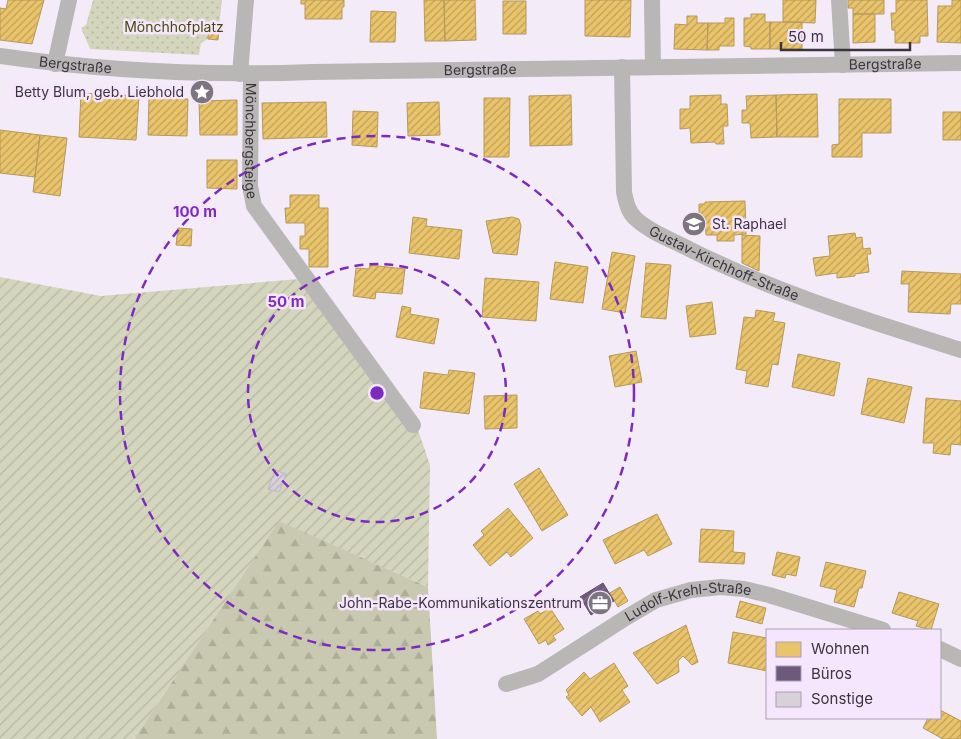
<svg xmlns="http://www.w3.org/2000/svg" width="961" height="739" font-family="Inter,sans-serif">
<defs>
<pattern id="forest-firs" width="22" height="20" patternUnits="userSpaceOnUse" patternTransform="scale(1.25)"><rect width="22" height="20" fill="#c8c9b0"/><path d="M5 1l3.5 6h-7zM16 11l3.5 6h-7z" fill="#adad98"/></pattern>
<pattern id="park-dots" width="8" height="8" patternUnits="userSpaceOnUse" patternTransform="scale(1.25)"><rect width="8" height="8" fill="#d4d5bd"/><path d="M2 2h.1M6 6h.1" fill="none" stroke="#b7b7a4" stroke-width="1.8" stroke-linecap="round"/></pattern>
<pattern id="garden-furrows" width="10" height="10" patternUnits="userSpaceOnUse" patternTransform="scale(1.25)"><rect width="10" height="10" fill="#d4d5bd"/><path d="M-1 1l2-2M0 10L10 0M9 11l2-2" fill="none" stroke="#b7b7a4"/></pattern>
<pattern id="homes-hatch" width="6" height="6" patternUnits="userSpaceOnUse" patternTransform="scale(1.25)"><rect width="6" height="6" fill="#e9c46a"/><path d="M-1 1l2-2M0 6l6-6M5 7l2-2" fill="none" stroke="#bea059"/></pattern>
<pattern id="offices-hatch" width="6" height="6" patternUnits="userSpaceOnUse" patternTransform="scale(1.25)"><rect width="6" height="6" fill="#6d597a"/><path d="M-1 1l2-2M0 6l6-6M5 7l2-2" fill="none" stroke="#83738d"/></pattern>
<pattern id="building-hatch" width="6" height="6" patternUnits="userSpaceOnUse" patternTransform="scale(1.25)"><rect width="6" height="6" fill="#d8d1dc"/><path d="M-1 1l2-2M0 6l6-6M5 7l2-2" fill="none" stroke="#bab4be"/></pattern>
</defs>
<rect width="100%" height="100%" fill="#f4ebf8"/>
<path fill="url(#forest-firs)" d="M 279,520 L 428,587 L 437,739 L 134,739 Z"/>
<path fill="url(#park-dots)" d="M 93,0 L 222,0 L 219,27 L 209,26 L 208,39 L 201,43 L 199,55 L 90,49 L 81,28 L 86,25 Z"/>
<path fill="url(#garden-furrows)" d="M 0,277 L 101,296 L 299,279 L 414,418 L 430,465 L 428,587 L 279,521 L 134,739 L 0,739 Z"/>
<path fill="url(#homes-hatch)" stroke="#b5995d" d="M 8,0 L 44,0 L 32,44 L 0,40 L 0,8 L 6,9 Z
M 301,0 L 344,0 L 344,7 L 342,7 L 342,19 L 305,19 L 305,4 L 301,4 Z
M 424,0 L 444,0 L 445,41 L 425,41 Z
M 444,0 L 475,0 L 476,40 L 445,41 Z
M 585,0 L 631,0 L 630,37 L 585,36 Z
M 783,0 L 816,0 L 815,23 L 783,22 Z
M 848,0 L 884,0 L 884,14 L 853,14 L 853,8 L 848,8 Z
M 896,0 L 927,0 L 928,36 L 920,36 L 920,43 L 895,43 L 895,30 L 892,30 L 891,13 L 896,13 Z
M 952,0 L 961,0 L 961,43 L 937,42 L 938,6 L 952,6 Z
M 503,1 L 526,1 L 526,34 L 503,34 Z
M 371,11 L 396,12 L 395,42 L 370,42 Z
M 751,14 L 765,14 L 765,22 L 770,22 L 770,49 L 751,49 L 751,47 L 744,46 L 744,18 L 751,18 Z
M 853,14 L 875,14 L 875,42 L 853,43 Z
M 687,16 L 697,16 L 697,23 L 708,23 L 707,50 L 674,49 L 675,24 L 687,25 Z
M 725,18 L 734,18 L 734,46 L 719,46 L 719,50 L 707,50 L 708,23 L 725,23 Z
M 770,22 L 802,22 L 802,49 L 770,49 Z
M 209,26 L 219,27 L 218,40 L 208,39 Z
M 81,93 L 139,96 L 136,140 L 79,137 Z
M 817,94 L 818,137 L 777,137 L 776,95 Z
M 571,95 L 572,145 L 530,146 L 529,96 Z
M 721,95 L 721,104 L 727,104 L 728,126 L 723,126 L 724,144 L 716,144 L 715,142 L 691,143 L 690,128 L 680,129 L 680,109 L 690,109 L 690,96 Z
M 776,95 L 777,137 L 751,138 L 750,123 L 742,123 L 742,110 L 747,110 L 746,96 Z
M 149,98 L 188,99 L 187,136 L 148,135 Z
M 484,98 L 510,98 L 509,157 L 484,157 Z
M 839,99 L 891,99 L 891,133 L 862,133 L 862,157 L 832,157 L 832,145 L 839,144 Z
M 237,100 L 237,135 L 200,135 L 199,101 Z
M 326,102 L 327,137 L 263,139 L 262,103 Z
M 439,102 L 440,135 L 408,136 L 407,103 Z
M 353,111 L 378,112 L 377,147 L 352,145 Z
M 943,112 L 961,112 L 961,140 L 943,140 Z
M 0,130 L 40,135 L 35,177 L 0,173 Z
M 40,135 L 67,138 L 60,196 L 33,192 Z
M 207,160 L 237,160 L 237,189 L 207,188 Z
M 290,195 L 319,195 L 319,208 L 328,208 L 328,267 L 309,267 L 309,249 L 300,249 L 300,236 L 305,236 L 305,223 L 286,223 L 285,208 L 290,208 Z
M 745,201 L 746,234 L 734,235 L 734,241 L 717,241 L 717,235 L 706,235 L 705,218 L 699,219 L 699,204 L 705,204 L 705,202 Z
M 413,217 L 427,219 L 426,226 L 462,230 L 459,259 L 409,253 Z
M 512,217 L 519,219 L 521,226 L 517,255 L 493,253 L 486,221 Z
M 178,228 L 192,229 L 191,246 L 176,245 Z
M 855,233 L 856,238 L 862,237 L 863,249 L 870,248 L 871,254 L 867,254 L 869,272 L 855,274 L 855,276 L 837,278 L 837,273 L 816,276 L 813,258 L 830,256 L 828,236 Z
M 742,235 L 760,236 L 759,271 L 742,263 Z
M 612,252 L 635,256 L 625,313 L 602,309 Z
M 555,262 L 588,267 L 583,303 L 550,299 Z
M 646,263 L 671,265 L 666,319 L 641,317 Z
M 370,265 L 405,269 L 402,294 L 376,292 L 375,299 L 353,296 L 356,268 L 369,269 Z
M 902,271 L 961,274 L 961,304 L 951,304 L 950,314 L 908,312 L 909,284 L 901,284 Z
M 485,278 L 539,282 L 536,321 L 482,317 Z
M 712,302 L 716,334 L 690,337 L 686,306 Z
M 402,306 L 411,308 L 410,314 L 439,319 L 434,344 L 396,337 Z
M 756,310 L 775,313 L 773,321 L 785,323 L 778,365 L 772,364 L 768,387 L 745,383 L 747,371 L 736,369 L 744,317 L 755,318 Z
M 636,351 L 642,382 L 615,387 L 609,356 Z
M 798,354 L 840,363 L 834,396 L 792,387 Z
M 449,370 L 475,373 L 469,414 L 420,408 L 424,372 L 448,375 Z
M 868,378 L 912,387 L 904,423 L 861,414 Z
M 517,395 L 517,428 L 485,429 L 484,396 Z
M 926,398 L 961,401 L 961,445 L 951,444 L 950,455 L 933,453 L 934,443 L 923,443 Z
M 539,468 L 568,515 L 542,531 L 514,484 Z
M 508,508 L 533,538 L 511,557 L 507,552 L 490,566 L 473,545 L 484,535 L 481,531 Z
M 657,514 L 672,544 L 648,556 L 644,550 L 615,564 L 603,540 Z
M 701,529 L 734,531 L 733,552 L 745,553 L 744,564 L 699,562 Z
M 777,552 L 800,557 L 796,576 L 786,574 L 785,578 L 772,575 Z
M 826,562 L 866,571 L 862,588 L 859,588 L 854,607 L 834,602 L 837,590 L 820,586 Z
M 620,587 L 628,601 L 618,607 L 610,593 Z
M 899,592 L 939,604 L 931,630 L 916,626 L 918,621 L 892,613 Z
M 740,601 L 766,608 L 762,624 L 736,617 Z
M 550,608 L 564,629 L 553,636 L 556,640 L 548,645 L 546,640 L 539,644 L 524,619 L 538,611 L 540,614 Z
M 686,625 L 698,662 L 692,665 L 683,656 L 678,661 L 679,672 L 657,684 L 633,653 Z
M 733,632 L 767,638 L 767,671 L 728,663 Z
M 614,663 L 628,686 L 622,690 L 630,702 L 600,722 L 591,707 L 582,716 L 566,697 L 569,695 L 566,690 L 584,672 L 590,679 Z
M 940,710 L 961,721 L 961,739 L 943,739 L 923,728 L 928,718 L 940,718 Z"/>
<path fill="url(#offices-hatch)" stroke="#5e4e68" d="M 603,583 L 614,601 L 591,615 L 580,597 Z"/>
<path fill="url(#building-hatch)" stroke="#bcb6bf" d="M 275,470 L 286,474 L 279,492 L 268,489 Z"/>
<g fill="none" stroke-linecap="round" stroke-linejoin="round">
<g stroke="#b9b6b6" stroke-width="16">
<path d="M 652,0 L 653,67"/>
<path d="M 839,0 L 843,65"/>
<path id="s1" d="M 0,56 C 103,71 208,76 312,72 L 961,63"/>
<path d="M 55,64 L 69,0"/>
<path id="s2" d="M 622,67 L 624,192 C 626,202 628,212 636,219 C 650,232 672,240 689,249 C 776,293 869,321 961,350"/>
<path d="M 240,74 L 246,0"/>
<path id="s3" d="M 251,75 L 250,186 L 254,206 L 413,425"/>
<path d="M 940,649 L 961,659"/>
<path id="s4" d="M 506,684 L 538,674 L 627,617 L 656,600 L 691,590 L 721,587 L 744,589 L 769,595 L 883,630"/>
</g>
</g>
<g fill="none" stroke="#7b2cbf" stroke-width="2.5" stroke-dasharray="9 6">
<circle cx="377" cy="393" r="129"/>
<circle cx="377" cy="393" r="257"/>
</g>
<defs>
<g id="sight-disc" transform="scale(1.25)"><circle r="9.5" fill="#7c757f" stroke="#f6e6fd"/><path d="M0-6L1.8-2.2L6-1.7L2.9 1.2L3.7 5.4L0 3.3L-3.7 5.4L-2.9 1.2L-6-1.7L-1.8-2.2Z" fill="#fff"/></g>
<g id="school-disc" transform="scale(1.25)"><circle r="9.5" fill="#7c757f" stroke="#f6e6fd"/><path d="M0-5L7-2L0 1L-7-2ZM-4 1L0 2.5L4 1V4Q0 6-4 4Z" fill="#fff"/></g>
<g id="office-disc" transform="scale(1.25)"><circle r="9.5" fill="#7c757f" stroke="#f6e6fd"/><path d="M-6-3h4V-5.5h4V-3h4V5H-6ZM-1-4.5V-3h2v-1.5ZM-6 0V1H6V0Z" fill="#fff"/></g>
</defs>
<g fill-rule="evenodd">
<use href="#sight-disc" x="202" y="92"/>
<use href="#school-disc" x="694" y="224"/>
<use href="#office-disc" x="600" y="603"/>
</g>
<g text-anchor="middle" stroke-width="5" stroke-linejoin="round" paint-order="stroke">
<g font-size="14" fill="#424b06" stroke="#f6e6fd">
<text x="174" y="32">Mönchhofplatz</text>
</g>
<g font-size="14" fill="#3b353e" stroke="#f6e6fd">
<text dy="5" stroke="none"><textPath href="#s1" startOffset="76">Bergstraße</textPath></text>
<text dy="5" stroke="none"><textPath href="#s1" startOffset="886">Bergstraße</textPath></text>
<text dy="5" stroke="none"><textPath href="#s1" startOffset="481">Bergstraße</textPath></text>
<text dy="5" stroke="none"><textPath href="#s3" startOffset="66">Mönchbergsteige</textPath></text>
<text dy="5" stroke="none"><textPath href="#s2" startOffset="254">Gustav-Kirchhoff-Straße</textPath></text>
<text dy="5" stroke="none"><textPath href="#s4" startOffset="204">Ludolf-Krehl-Straße</textPath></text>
</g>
<g font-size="14" fill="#3b353e" stroke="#f6e6fd" text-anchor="end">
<text x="184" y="97">Betty Blum, geb. Liebhold</text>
<text x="712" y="229" text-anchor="start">St. Raphael</text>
<text x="582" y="608">John-Rabe-Kommunikationszentrum</text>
</g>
</g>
<circle cx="377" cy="393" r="8" fill="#7b2cbf" stroke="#f6e6fd" stroke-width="2.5"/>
<g font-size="15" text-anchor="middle" font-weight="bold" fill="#7b2cbf" stroke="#f6e6fd" stroke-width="5" stroke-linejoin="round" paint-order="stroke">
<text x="195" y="217">100 m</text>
<text x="286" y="307">50 m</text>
</g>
<rect x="766" y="629" width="175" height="90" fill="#f6e6fd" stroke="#ab9fb1"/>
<rect x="776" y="642" width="25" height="15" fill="#e9c46a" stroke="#ab9fb1"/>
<text x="811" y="654" font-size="15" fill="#3b353e">Wohnen</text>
<rect x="776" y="666" width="25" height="15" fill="#6d597a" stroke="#ab9fb1"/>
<text x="811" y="679" font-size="15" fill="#3b353e">Büros</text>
<rect x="776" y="692" width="25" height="15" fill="#d8d1dc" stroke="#ab9fb1"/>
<text x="811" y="704" font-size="15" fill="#3b353e">Sonstige</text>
<path d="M781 42v8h129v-8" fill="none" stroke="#3b353e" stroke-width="2.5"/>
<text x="788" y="42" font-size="15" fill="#3b353e" stroke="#f6e6fd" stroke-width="4" paint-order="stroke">50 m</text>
</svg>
